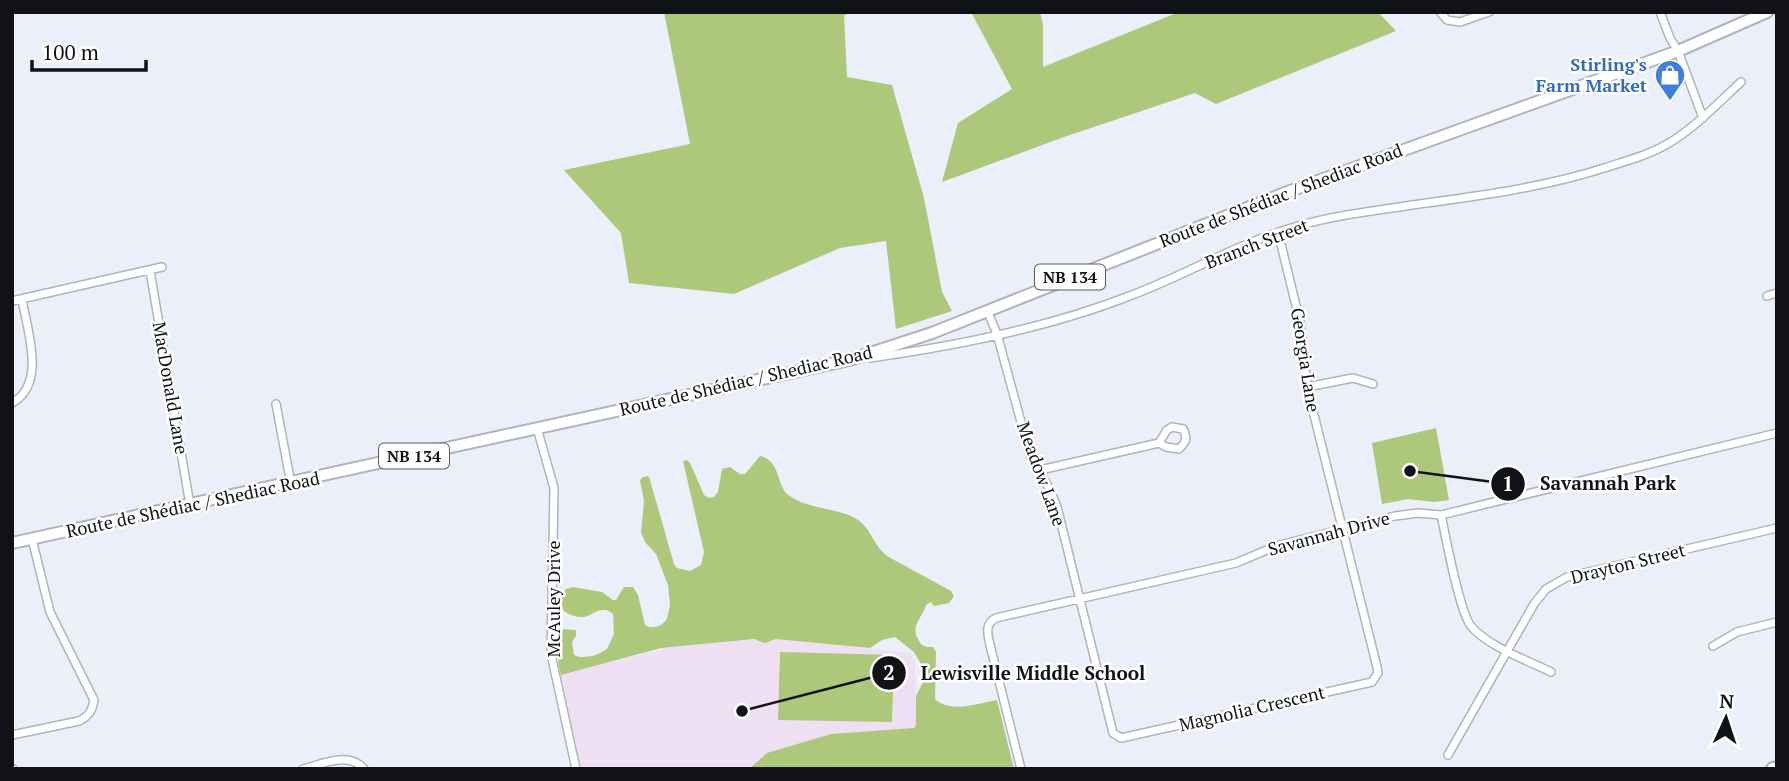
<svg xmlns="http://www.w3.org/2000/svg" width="1789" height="781" font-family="'PT Serif',serif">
<rect width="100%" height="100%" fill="#ebeff9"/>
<path fill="#eedff2" d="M 780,639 L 903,652 L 911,655 L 915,662 L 916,725 L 909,730 L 831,734 L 774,751 L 758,759 L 749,769 L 581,769 L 561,675 L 671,647 L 749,640 L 757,640 L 765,643 Z"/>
<path fill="#adc77b" d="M 664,12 L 857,12 L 844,15 L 847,77 L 892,85 L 924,198 L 942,292 L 952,311 L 896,329 L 886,241 L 840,248 L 734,294 L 629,283 L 621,233 L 564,170 L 690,144 Z
M 971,12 L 1040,12 L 1043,25 L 1043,67 L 1179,12 L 1378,12 L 1396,31 L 1216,104 L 1195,93 L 1064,137 L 942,182 L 958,123 L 1012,89 Z
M 1436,428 L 1449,500 L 1434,502 L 1408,499 L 1382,504 L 1372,443 Z
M 760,456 C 780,460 777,485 787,494 C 805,509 834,507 855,518 C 871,527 873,545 887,556 L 951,591 L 954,596 L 949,603 L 934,606 L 931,602 L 926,605 C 923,617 910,625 918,639 C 922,647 925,647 933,647 L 936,652 L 935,699 C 950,714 980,703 997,700 L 1014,769 L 749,769 L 767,753 L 831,734 L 914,728 L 916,725 L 916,696 L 924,680 L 924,669 L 914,652 L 895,637 L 882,640 L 870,648 L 776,639 L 765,643 L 754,639 L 661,648 L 561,675 C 558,662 555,641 562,629 L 576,630 L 576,636 L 572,642 L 574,655 C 583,660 599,655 607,649 L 614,634 L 613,614 C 609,611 609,610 603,610 C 595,610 590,617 582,617 C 564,617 553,604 566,589 L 573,587 L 602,592 L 613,600 L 616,600 L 624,587 L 633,587 L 638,595 L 645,625 C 653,630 662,626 667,619 L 670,605 L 668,585 L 656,554 L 645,542 L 641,533 L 644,501 L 640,480 L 643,477 L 648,476 L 650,480 L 674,564 L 677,568 L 690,571 L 701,565 L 704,552 L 683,461 L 687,460 L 690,463 L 704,495 L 709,498 L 714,497 L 718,492 L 722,469 L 730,467 L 740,474 L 745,474 Z
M 780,652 L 894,655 L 892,722 L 778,720 Z"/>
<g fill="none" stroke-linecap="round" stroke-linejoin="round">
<g stroke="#afb3bd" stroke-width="10">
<path id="street" d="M 1440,12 L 1447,20 L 1460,22 L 1489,12
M 1660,12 L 1670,38 L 1678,51 L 1703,118
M 150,271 L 190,505
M 1767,296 L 1777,293
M 12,301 L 162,267
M 987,310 L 997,334 L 1030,455 L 1050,490 L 1057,507 L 1113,733 L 1121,738 L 1372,682 L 1378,673 L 1377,667 L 1307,387 L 1300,322 L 1278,232
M 870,358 C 956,346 1051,327 1132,295 C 1188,274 1240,242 1298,226 C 1335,215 1374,211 1412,205 C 1477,196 1542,188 1604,168 C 1626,161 1649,155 1669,143 C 1696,127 1718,103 1741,82
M 1307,387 L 1353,378 L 1373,384
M 12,403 C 47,384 27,330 22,299
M 276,404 L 291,484
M 537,428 L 554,488 L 551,654 L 576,769
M 1040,470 L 1159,443 L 1166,447 L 1179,449 C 1186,442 1188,438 1183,429 L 1172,427 L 1167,430 L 1159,443
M 1441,515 C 1446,537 1459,611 1471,626 C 1487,646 1529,661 1551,672
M 1713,646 L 1737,632 L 1777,622
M 12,735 L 79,721 C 89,716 92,711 94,700 L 50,612 L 32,539
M 1448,755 L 1534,604 L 1546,589 L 1567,577 L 1777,528
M 12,768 L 13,769
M 303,769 C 323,764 349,751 364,769
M 1021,769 L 990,645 C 988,635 984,624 996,618 L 1236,563 L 1276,546 L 1395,516 L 1418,513 L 1441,515 L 1777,433"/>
</g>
<g stroke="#afb3bd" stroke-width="14">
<path id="primary" d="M 12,543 L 849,360 L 932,333 L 1290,191 L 1678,51 L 1767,12"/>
</g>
<g stroke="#afb3bd" stroke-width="16">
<path id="highway" d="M 1773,769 L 1777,768"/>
</g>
<use href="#street" stroke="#fff" stroke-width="7"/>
<use href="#primary" stroke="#fff" stroke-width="10"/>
<use href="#highway" stroke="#fff" stroke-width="12"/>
</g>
<defs>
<g id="shop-pin" transform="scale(1.575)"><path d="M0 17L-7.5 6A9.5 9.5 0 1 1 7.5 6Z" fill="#3f7fe0" stroke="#fff"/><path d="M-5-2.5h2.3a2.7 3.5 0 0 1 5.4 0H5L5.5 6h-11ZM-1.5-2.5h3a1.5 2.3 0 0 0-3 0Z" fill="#fff"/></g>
</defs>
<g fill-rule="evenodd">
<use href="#shop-pin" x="1670" y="75"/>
</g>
<g text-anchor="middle" stroke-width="5" stroke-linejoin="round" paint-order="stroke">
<g fill="#fff" stroke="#58595b" stroke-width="2">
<rect x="1035" y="264.5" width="70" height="25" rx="5"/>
<rect x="379" y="443.5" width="70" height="25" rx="5"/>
</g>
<g font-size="16" font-weight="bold" fill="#111215">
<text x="1070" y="283">NB 134</text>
<text x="414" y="462">NB 134</text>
</g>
<g font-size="18" font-weight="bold" fill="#366cbe" stroke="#fff" text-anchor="end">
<text x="1647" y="71">Stirling's<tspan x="1647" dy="21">Farm Market</tspan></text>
</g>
<g font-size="18" fill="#111215" stroke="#fff">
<text transform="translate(1281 196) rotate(-21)" y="6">Route de Shédiac / Shediac Road</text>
<text transform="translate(1257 244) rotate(-21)" y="6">Branch Street</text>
<text transform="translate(1305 360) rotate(81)" y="6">Georgia Lane</text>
<text transform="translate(746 381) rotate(-13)" y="6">Route de Shédiac / Shediac Road</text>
<text transform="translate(170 388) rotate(80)" y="6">MacDonald Lane</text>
<text transform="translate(1041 474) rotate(70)" y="6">Meadow Lane</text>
<text transform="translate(193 505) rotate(-12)" y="6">Route de Shédiac / Shediac Road</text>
<text transform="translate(1329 534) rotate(-15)" y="6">Savannah Drive</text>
<text transform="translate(1628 564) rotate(-14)" y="6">Drayton Street</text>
<text transform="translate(554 599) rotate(-90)" y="6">McAuley Drive</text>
<text transform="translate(1252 709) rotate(-13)" y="6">Magnolia Crescent</text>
</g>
</g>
<path fill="none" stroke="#111215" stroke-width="2.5" d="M1410 471L1508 484M742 711L889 673"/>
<g fill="#111215" stroke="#fff" stroke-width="2.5">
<circle cx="1410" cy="471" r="7"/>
<circle cx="742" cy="711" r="7"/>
<circle cx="1508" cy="484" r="18"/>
<circle cx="889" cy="673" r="18"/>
</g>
<g font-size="21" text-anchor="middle" font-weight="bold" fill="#fff">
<text x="1508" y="491">1</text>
<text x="889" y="680">2</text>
</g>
<g font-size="19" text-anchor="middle" font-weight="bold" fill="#111215" stroke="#fff" stroke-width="5" stroke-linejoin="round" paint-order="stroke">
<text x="1608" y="490">Savannah Park</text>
<text x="1033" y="680">Lewisville Middle School</text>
</g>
<rect width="1789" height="781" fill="none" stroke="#111215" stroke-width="28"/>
<g transform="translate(1726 718) rotate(3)" stroke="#ffffff" stroke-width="5" paint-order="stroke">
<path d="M0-5L12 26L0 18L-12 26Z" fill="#111215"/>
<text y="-10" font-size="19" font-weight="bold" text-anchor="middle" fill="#111215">N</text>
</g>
<path d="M32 60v10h114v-10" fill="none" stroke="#111215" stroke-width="3.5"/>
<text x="42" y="60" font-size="21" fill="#111215" stroke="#ffffff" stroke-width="5" paint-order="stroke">100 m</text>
</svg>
